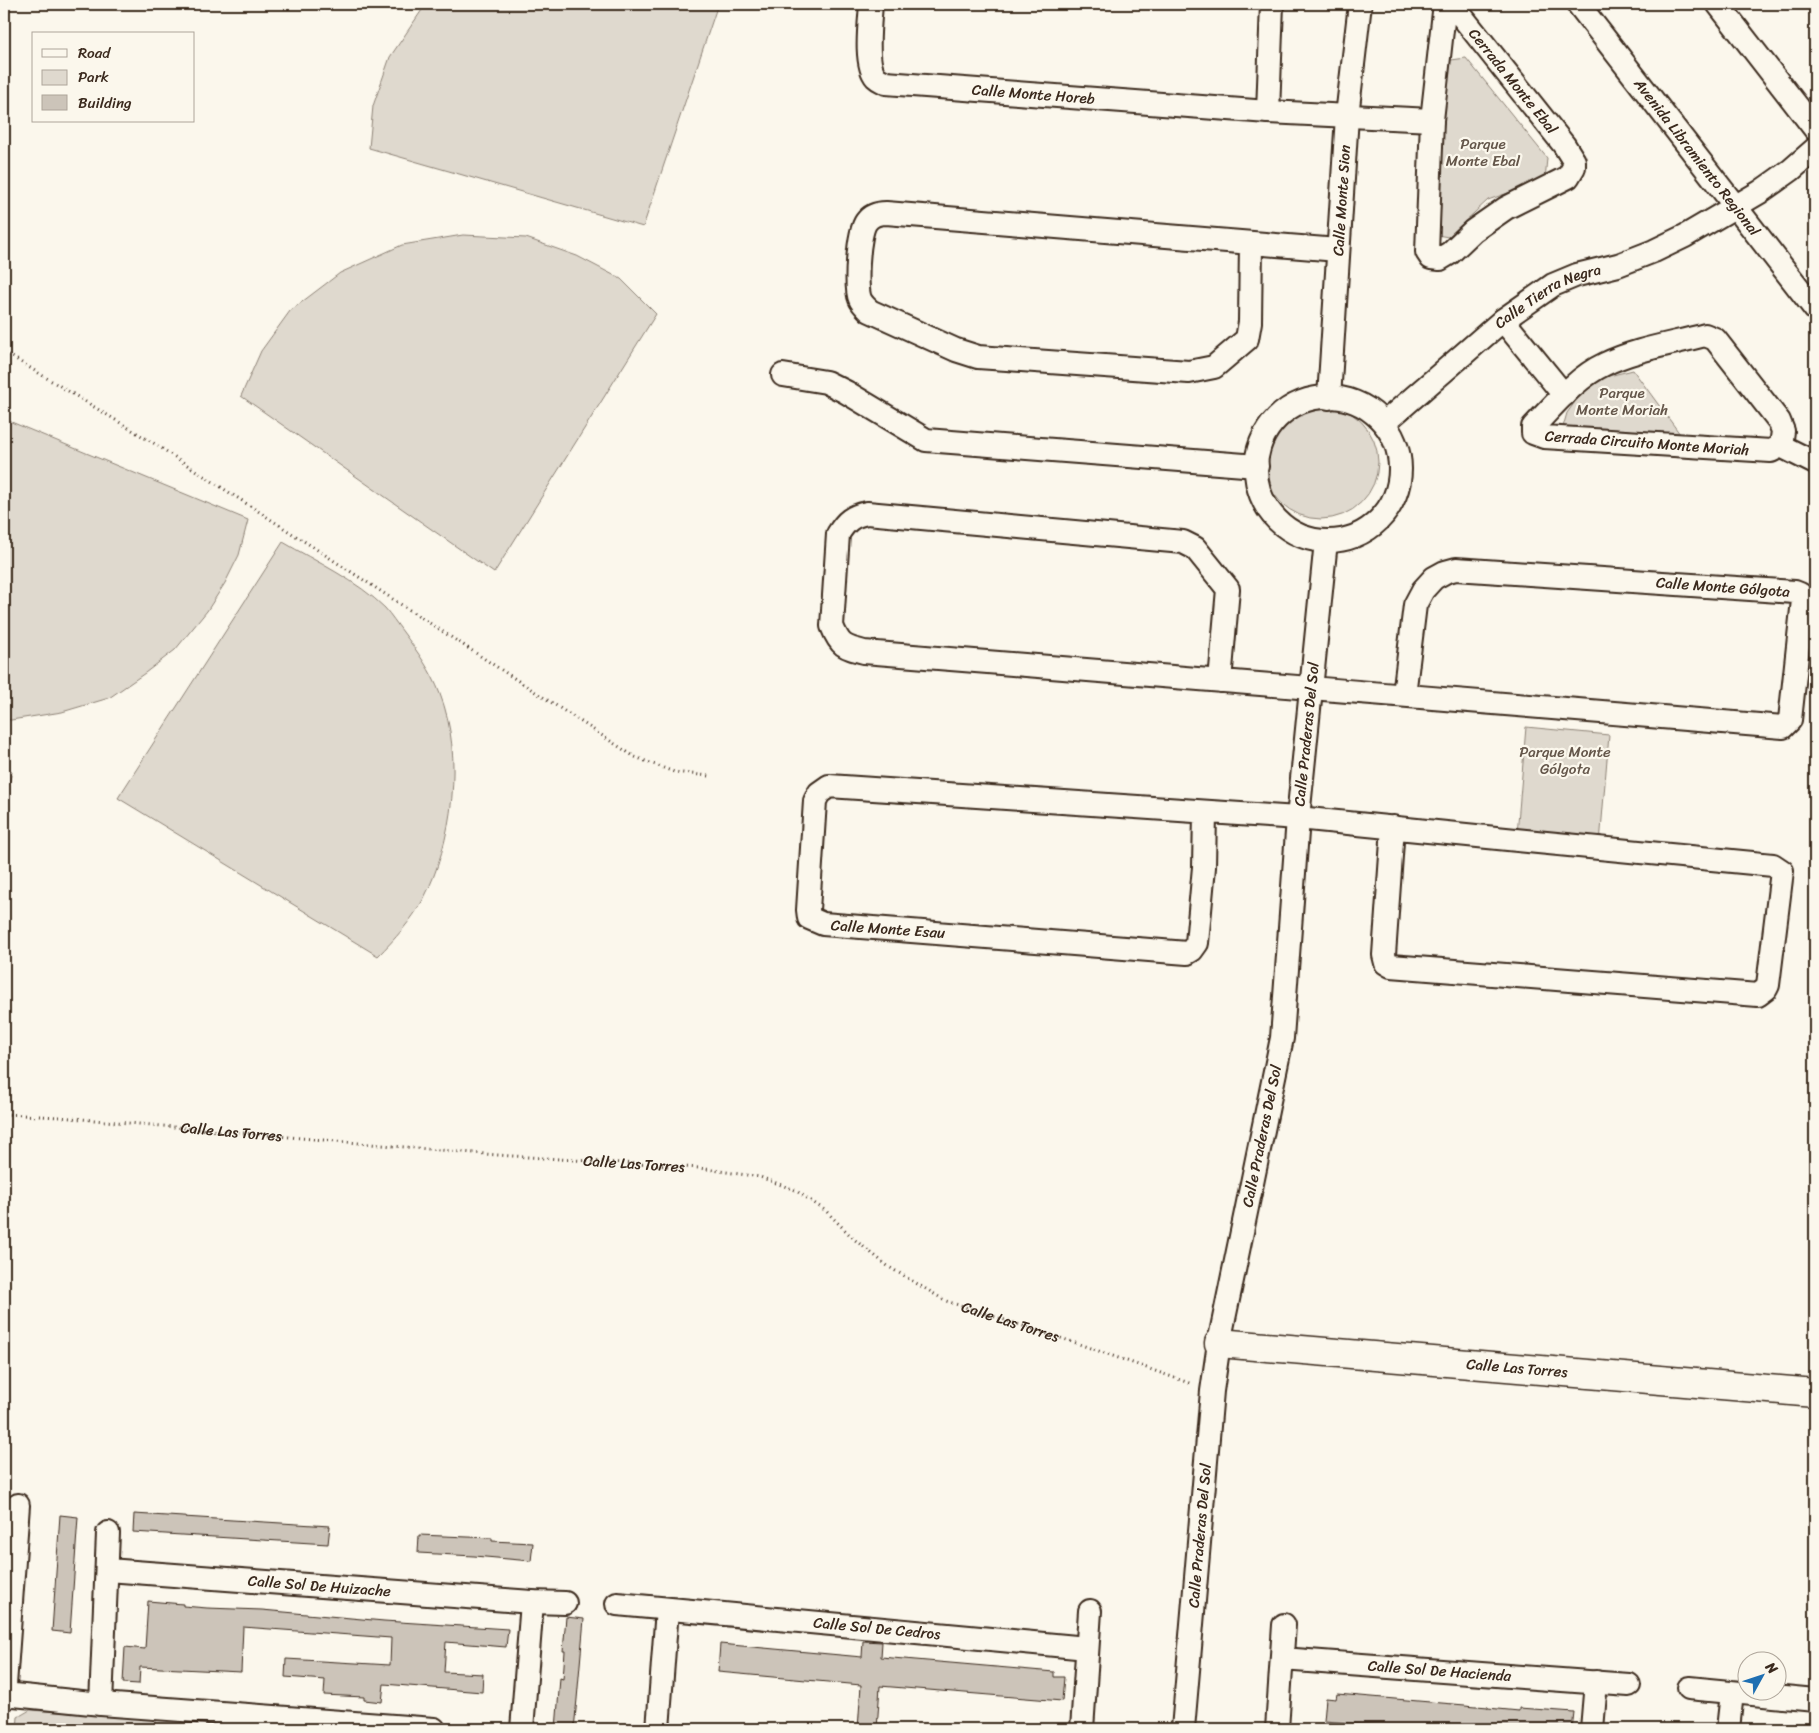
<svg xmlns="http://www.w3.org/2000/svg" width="1819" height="1733" font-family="Sriracha,sans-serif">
<rect width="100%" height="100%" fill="#fbf7ec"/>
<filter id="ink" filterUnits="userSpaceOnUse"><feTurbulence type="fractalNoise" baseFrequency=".02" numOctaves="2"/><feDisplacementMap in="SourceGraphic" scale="10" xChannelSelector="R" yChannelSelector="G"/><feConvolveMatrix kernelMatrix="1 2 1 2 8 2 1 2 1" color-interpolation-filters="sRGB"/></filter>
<g filter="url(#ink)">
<path fill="#dfd9ce" stroke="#8d8276" d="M 426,4 L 718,4 L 643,227 L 369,148 L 373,106 L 390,57 Z
M 1466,58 L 1547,158 L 1545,180 L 1488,200 L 1448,237 L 1432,234 L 1444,61 Z
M 463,235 L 526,238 L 577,256 L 621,279 L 656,314 L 494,573 L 241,396 L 261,351 L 290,311 L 340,273 L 402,245 Z
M 1633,370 L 1680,434 L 1563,427 L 1567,413 L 1580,395 L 1605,377 Z
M1264 462a57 57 0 1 1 114 0a57 57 0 1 1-114 0Z
M 4,419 L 248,520 L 239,555 L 225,583 L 207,611 L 175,650 L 145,673 L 109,698 L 62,712 L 11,720 L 4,719 Z
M 283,542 C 315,561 358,581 385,608 C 391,615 397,624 403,632 C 417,651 432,672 440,694 C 464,755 453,843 423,900 C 411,921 395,939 378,956 L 118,798 Z
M 1526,727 L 1609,735 L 1599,855 L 1516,846 Z
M 4,768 L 12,772 L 4,802 Z
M 30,1710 L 156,1719 L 156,1729 L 17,1729 L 18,1717 Z"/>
<path fill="#ccc4b9" stroke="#3b2a1e" d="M 134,1514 L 330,1526 L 328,1544 L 133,1532 Z
M 60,1515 L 78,1517 L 70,1633 L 52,1631 Z
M 419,1535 L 492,1538 L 492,1541 L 533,1543 L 531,1561 L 474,1556 L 418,1553 Z
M 148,1601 L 183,1604 L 183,1606 L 207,1608 L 262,1610 L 384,1621 L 508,1629 L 506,1647 L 446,1642 L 444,1672 L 483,1674 L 482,1692 L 384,1684 L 382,1702 L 364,1700 L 364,1697 L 324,1695 L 325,1680 L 285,1677 L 286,1659 L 390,1665 L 391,1638 L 243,1627 L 241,1672 L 140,1667 L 139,1684 L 123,1683 L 125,1647 L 145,1649 Z
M 566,1617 L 584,1619 L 577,1699 L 574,1729 L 556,1729 L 560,1678 L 563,1679 L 565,1651 L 563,1651 Z
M 863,1641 L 882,1642 L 881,1657 L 1054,1672 L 1054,1677 L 1064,1677 L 1062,1701 L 880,1686 L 877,1729 L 858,1729 L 861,1685 L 718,1672 L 720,1644 L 862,1657 Z
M 1337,1694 L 1488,1707 L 1488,1708 L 1519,1711 L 1519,1708 L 1574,1712 L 1572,1729 L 1405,1729 L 1405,1728 L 1386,1726 L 1324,1721 L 1326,1698 L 1336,1699 Z"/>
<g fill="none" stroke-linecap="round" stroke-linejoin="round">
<g stroke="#3b2a1e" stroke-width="26">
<g id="minor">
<path id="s2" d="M 871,4 C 870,21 864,64 876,77 C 879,80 883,81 886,83 L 1268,112 L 1432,120"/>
<path id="s3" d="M 1578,4 L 1815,309"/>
<path d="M 1718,4 L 1815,129"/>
<path d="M 1452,7 L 1456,9 L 1564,145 L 1574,161 L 1574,167 L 1568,177 L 1506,208 L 1473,231 L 1450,253 L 1440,259 L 1431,258 L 1427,252 L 1432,120 L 1444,12 L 1447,8 Z"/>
<path d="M 1268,112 L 1272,4"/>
<path d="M 1251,243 L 1250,322 L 1247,339 L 1214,367 L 1189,372 L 978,357 L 956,350 L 870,311 C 867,308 862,304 860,299 C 855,287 858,233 866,222 C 871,215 878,213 886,213 L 1338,250"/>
<path d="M 1503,320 L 1564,395"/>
<path d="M 1705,335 L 1715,339 L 1779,421 L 1783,431 L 1781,446 L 1771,451 L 1544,437 L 1533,433 L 1533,427 C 1554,405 1577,377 1605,364 C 1636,349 1672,344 1705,335 Z"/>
<path d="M 783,375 L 826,382 L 846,392 L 926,440 L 1257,466"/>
<circle cx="1328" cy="469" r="72"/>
<path id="s4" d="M 1329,398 L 1347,116 L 1360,4"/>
<path id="s5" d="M 1384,423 L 1503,320 L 1553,285 L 1577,275 L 1618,265 L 1654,251 L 1685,236 L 1760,192 L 1791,170 L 1815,149"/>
<path d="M 1781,446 L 1815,463"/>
<path d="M 1220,681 L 1228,589 L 1195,548 L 1183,542 L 867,513 C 852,516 846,521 838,534 L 832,626 C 840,646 844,647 864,652 C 1170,677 1477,701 1783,727 L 1790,720 L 1803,600 L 1800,594 L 1795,592 L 1456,569 L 1445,572 L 1434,578 L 1423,590 L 1415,605 L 1404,695"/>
<path d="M 1205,813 L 1204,867 L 1197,943 L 1192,950 L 1187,953 L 823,924 L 809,918 L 808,910 L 815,801 L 819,793 L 829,786 L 1298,818 C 1456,835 1615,849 1773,865 L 1782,871 L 1768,985 L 1766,989 L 1758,995 L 1391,966 L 1386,963 L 1384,955 L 1393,827"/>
<path id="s6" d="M 108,1570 L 532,1602 L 565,1603"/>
<path id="s7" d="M 617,1604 L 1087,1648"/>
<path id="s8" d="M 1282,1659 L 1629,1685"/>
<path d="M 1689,1688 L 1815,1700"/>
<path d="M 4,1694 L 101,1704 L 434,1729"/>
<path d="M 4,1699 L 18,1505"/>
<path d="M 101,1704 L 108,1533"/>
<path d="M 522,1729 L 532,1602"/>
<path d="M 658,1729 L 667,1609"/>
<path d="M 1082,1729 L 1090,1611"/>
<path id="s9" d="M 1183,1729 L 1212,1391 L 1219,1343 L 1282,1038 L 1298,818 L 1326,541"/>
<path d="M 1277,1729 L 1284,1625"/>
<path d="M 1592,1729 L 1596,1682"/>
<path d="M 1728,1729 L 1732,1693"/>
</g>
</g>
<g stroke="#3b2a1e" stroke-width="31">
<g id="major">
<path id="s10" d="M 1219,1343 L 1815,1393"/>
</g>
</g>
<g stroke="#3b2a1e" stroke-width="3" stroke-dasharray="1 4" stroke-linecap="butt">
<path d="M 4,352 L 155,444 L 635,757 L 674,772 L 709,776"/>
<path id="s1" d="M 4,1114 L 59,1117 L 497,1155 L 699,1168 L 760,1177 L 795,1190 L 826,1211 L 855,1240 L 889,1267 L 946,1301 L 1076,1343 L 1192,1384"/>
</g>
<use href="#minor" stroke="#fbf7ec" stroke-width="22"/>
<use href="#major" stroke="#fbf7ec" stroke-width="28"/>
</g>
</g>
<g text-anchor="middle" stroke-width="4.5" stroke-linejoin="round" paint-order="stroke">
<g font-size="15" fill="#3b2a1e" stroke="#fbf7ec">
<text transform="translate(1513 81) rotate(51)" y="5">Cerrada Monte Ebal</text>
<text dy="5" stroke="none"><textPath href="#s2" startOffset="234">Calle Monte Horeb</textPath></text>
<text dy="5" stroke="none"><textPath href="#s3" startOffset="194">Avenida Libramiento Regional</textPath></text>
<text dy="5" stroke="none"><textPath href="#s4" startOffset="198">Calle Monte Sion</textPath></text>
<text dy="5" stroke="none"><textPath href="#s5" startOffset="209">Calle Tierra Negra</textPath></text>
<text transform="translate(1647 443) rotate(4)" y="5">Cerrada Circuito Monte Moriah</text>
<text transform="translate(1723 587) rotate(4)" y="5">Calle Monte Gólgota</text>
<text dy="5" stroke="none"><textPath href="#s9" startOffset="1004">Calle Praderas Del Sol</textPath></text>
<text transform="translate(888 929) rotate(4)" y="5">Calle Monte Esau</text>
<text dy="5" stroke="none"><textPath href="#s1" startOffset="228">Calle Las Torres</textPath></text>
<text dy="5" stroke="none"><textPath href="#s9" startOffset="599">Calle Praderas Del Sol</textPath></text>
<text dy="5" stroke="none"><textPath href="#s1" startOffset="632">Calle Las Torres</textPath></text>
<text dy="5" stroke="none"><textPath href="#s1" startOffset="1052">Calle Las Torres</textPath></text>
<text dy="5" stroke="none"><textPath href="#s10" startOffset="299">Calle Las Torres</textPath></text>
<text dy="5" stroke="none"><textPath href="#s9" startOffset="194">Calle Praderas Del Sol</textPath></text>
<text dy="5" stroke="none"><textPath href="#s6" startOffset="212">Calle Sol De Huizache</textPath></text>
<text dy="5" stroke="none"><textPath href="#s7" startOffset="261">Calle Sol De Cedros</textPath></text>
<text dy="5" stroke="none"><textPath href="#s8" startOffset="158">Calle Sol De Hacienda</textPath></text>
</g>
<g font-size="15" fill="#64564a" stroke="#fbf7ec">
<text x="1483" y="149">Parque<tspan x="1483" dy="17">Monte Ebal</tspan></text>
<text x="1622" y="398">Parque<tspan x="1622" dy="17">Monte Moriah</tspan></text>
<text x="1565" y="757">Parque Monte<tspan x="1565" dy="17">Gólgota</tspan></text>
</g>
</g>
<rect width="1819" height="1733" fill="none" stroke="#fbf7ec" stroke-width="20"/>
<rect x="10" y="10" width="1799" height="1713" fill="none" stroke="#3b2a1e" stroke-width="2" filter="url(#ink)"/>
<rect x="32" y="32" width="162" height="90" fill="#fbf7ec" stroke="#aea59a"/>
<rect x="42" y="49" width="25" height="8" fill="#fbf7ec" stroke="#aea59a"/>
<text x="78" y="58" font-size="15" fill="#3b2a1e">Road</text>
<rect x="42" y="70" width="25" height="15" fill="#dfd9ce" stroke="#aea59a"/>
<text x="78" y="82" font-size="15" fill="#3b2a1e">Park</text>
<rect x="42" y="95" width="25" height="15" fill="#ccc4b9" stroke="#aea59a"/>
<text x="78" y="108" font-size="15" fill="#3b2a1e">Building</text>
<g transform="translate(1762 1676) rotate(50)"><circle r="24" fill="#fbf7ec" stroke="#aea59a"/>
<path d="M0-4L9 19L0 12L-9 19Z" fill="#1f6fb2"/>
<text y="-8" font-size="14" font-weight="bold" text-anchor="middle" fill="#3b2a1e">N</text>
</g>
</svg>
